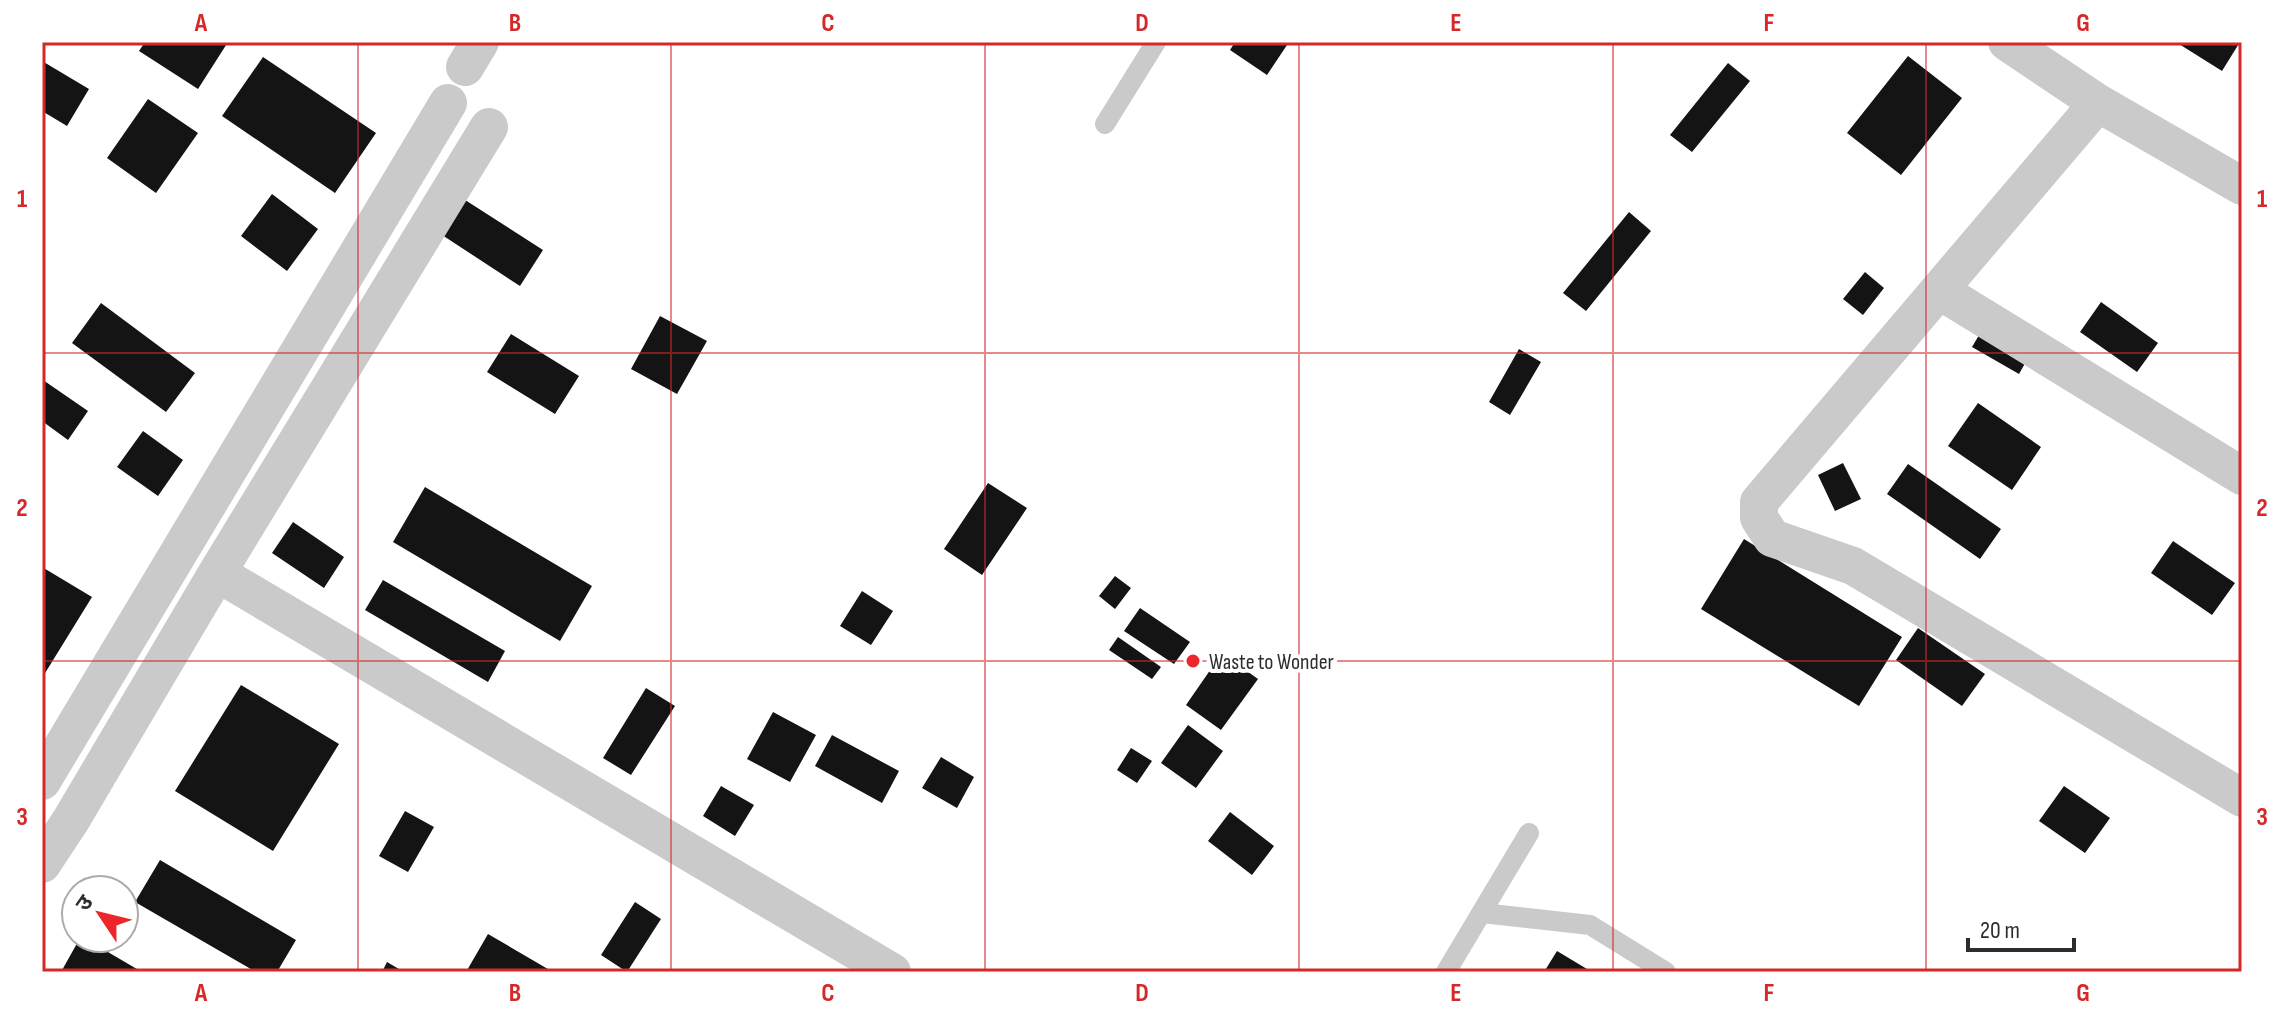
<svg xmlns="http://www.w3.org/2000/svg" width="2284" height="1014" font-family="'Sofia Sans Condensed','Noto Sans Devanagari',sans-serif">
<rect width="100%" height="100%" fill="#fff"/>
<path fill="#141414" d="M 145,42 L 228,42 L 198,89 L 139,51 Z
M 1235,42 L 1289,42 L 1267,75 L 1230,50 Z
M 2180,42 L 2240,42 L 2222,71 L 2179,44 Z
M 1908,56 L 1962,98 L 1901,175 L 1847,133 Z
M 263,57 L 376,133 L 335,193 L 222,116 Z
M 42,61 L 89,89 L 67,126 L 42,111 Z
M 1728,63 L 1750,81 L 1692,152 L 1670,135 Z
M 148,99 L 198,133 L 156,193 L 107,158 Z
M 272,194 L 318,229 L 287,271 L 241,236 Z
M 462,198 L 543,250 L 520,286 L 439,233 Z
M 1629,212 L 1651,231 L 1586,311 L 1563,293 Z
M 1865,272 L 1884,288 L 1863,315 L 1843,299 Z
M 2101,302 L 2158,343 L 2137,372 L 2080,332 Z
M 101,303 L 195,373 L 166,412 L 72,343 Z
M 660,316 L 707,341 L 677,394 L 631,369 Z
M 1985,325 L 2032,351 L 2019,374 L 1972,347 Z
M 511,334 L 579,376 L 555,414 L 487,372 Z
M 1519,349 L 1541,362 L 1510,415 L 1489,402 Z
M 43,380 L 88,411 L 68,440 L 42,421 Z
M 1978,403 L 2041,447 L 2012,490 L 1948,446 Z
M 143,431 L 183,460 L 158,496 L 117,467 Z
M 1843,463 L 1861,499 L 1835,511 L 1818,475 Z
M 1908,464 L 2001,529 L 1980,559 L 1887,494 Z
M 988,483 L 1027,508 L 982,575 L 944,549 Z
M 425,487 L 592,586 L 560,641 L 393,542 Z
M 293,522 L 344,557 L 324,588 L 272,553 Z
M 1744,539 L 1902,637 L 1859,706 L 1701,609 Z
M 2173,541 L 2235,583 L 2212,615 L 2151,573 Z
M 42,567 L 92,597 L 42,678 Z
M 1115,576 L 1131,588 L 1115,609 L 1099,596 Z
M 383,580 L 505,651 L 488,682 L 365,610 Z
M 862,591 L 893,611 L 871,645 L 840,626 Z
M 1140,608 L 1190,642 L 1174,664 L 1124,631 Z
M 1918,628 L 1985,674 L 1962,706 L 1896,660 Z
M 1118,637 L 1161,667 L 1152,679 L 1109,650 Z
M 1222,653 L 1258,679 L 1221,730 L 1186,705 Z
M 241,685 L 339,744 L 273,851 L 175,791 Z
M 646,688 L 675,706 L 631,775 L 603,758 Z
M 773,712 L 816,735 L 790,782 L 747,759 Z
M 1188,725 L 1223,751 L 1196,788 L 1161,763 Z
M 832,735 L 899,771 L 882,803 L 815,766 Z
M 1131,748 L 1152,761 L 1137,783 L 1117,770 Z
M 941,757 L 974,777 L 957,808 L 922,788 Z
M 721,786 L 754,805 L 735,836 L 703,816 Z
M 2064,786 L 2110,818 L 2085,853 L 2039,821 Z
M 405,811 L 434,827 L 408,872 L 379,856 Z
M 1230,812 L 1274,846 L 1252,875 L 1208,841 Z
M 160,860 L 296,940 L 277,972 L 256,972 L 135,902 Z
M 635,902 L 661,919 L 627,972 L 601,955 Z
M 488,934 L 553,972 L 466,972 Z
M 80,938 L 84,938 L 142,972 L 61,972 Z
M 1557,951 L 1592,972 L 1544,972 Z
M 387,962 L 404,972 L 382,972 Z"/>
<g fill="none" stroke-linecap="round" stroke-linejoin="round">
<path stroke="#cacaca" stroke-width="20" d="M 1105,124 L 1156,42
M 1482,913 L 1590,925 L 1666,972
M 1446,972 L 1529,833"/>
<path stroke="#cacaca" stroke-width="38" d="M 2007,42 L 2098,103 L 2242,186
M 465,67 L 480,42
M 2098,103 L 1759,502 L 1759,518 L 1772,538 L 1853,566 L 2242,798
M 1940,291 L 2242,476
M 217,573 L 892,972
M 42,781 L 448,103
M 42,864 L 71,820 L 217,573 L 489,127"/>
</g>
<path fill="none" stroke="#d62828" stroke-width="2" stroke-opacity="0.55" d="M 358,42 L 358,972M 671,42 L 671,972M 985,42 L 985,972M 1299,42 L 1299,972M 1613,42 L 1613,972M 1926,42 L 1926,972M 42,353 L 2242,353M 42,661 L 2242,661"/>
<circle fill="#ec262b" stroke="#fff" stroke-width="3" cx="1193" cy="661" r="8"/>
<g text-anchor="middle" stroke-width="8" stroke-linejoin="round" paint-order="stroke">
<g font-size="22" fill="#2d2d2d" stroke="#fff" text-anchor="start">
<text x="1209" y="669">Waste to Wonder</text>
</g>
</g>
<rect width="2284" height="1014" fill="none" stroke="#ffffff" stroke-width="88"/>
<g transform="translate(100 914) rotate(305)"><circle r="38" fill="#ffffff" stroke="#ababab" stroke-width="2"/>
<path d="M0-6L14 30L0 20L-14 30Z" fill="#ec262b"/>
<text y="-12" font-size="22" font-weight="bold" text-anchor="middle" fill="#2d2d2d">उ</text>
</g>
<path d="M1968 938v12h106v-12" fill="none" stroke="#2d2d2d" stroke-width="4"/>
<text x="1980" y="938" font-size="24" fill="#2d2d2d" stroke="#ffffff" stroke-width="6" paint-order="stroke">20 m</text>
<rect x="44" y="44" width="2196" height="926" fill="none" stroke="#d62828" stroke-width="3"/>
<g font-size="26" text-anchor="middle" font-weight="bold" fill="#d62828">
<text x="201" y="31">A</text>
<text x="515" y="31">B</text>
<text x="828" y="31">C</text>
<text x="1142" y="31">D</text>
<text x="1456" y="31">E</text>
<text x="1769" y="31">F</text>
<text x="2083" y="31">G</text>
<text x="22" y="207">1</text>
<text x="2262" y="207">1</text>
<text x="22" y="516">2</text>
<text x="2262" y="516">2</text>
<text x="22" y="825">3</text>
<text x="2262" y="825">3</text>
<text x="201" y="1001">A</text>
<text x="515" y="1001">B</text>
<text x="828" y="1001">C</text>
<text x="1142" y="1001">D</text>
<text x="1456" y="1001">E</text>
<text x="1769" y="1001">F</text>
<text x="2083" y="1001">G</text>
</g>
</svg>
